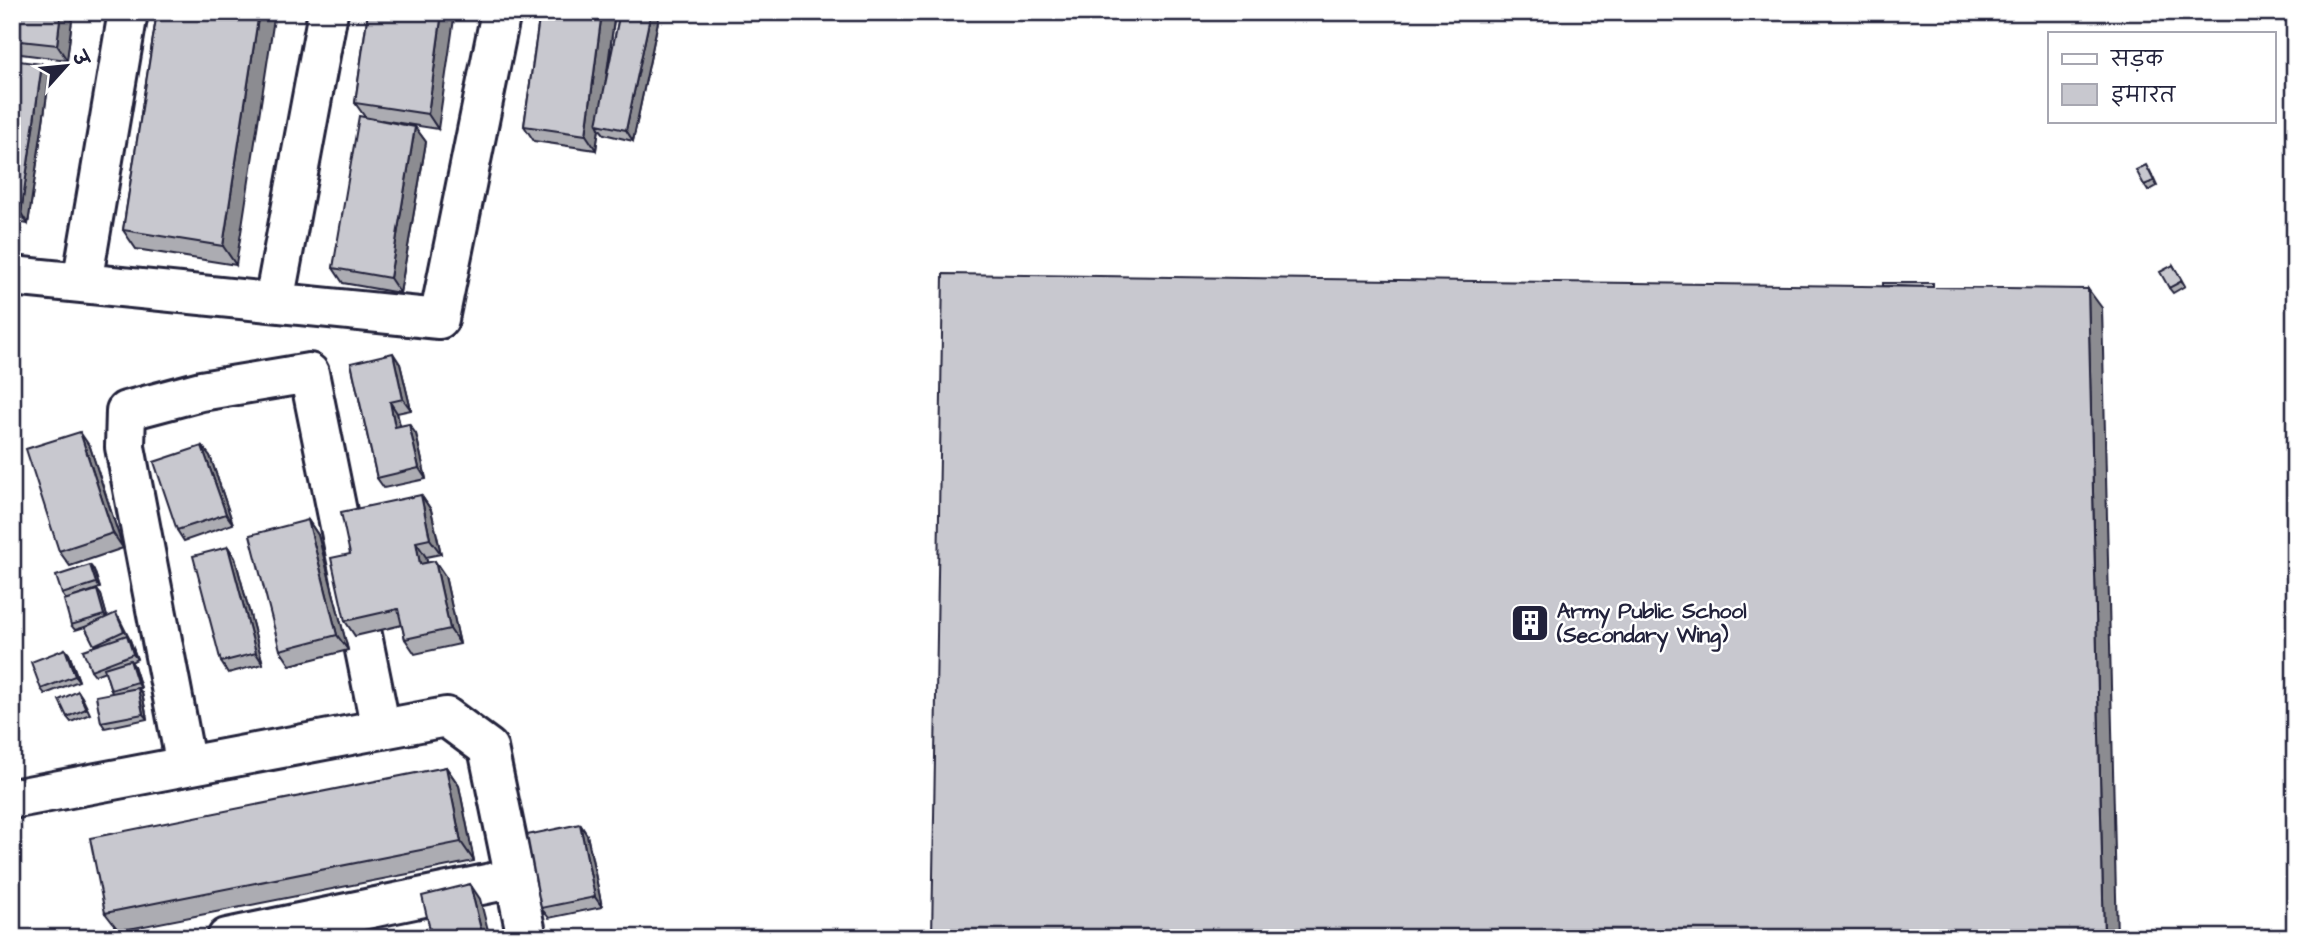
<svg xmlns="http://www.w3.org/2000/svg" width="2307" height="950" font-family="'Architects Daughter','Playpen Sans Deva',sans-serif">
<rect width="100%" height="100%" fill="#fff"/>
<filter id="ink" filterUnits="userSpaceOnUse"><feTurbulence type="fractalNoise" baseFrequency=".0143" numOctaves="2"/><feDisplacementMap in="SourceGraphic" scale="14" xChannelSelector="R" yChannelSelector="G"/><feConvolveMatrix kernelMatrix="1 2 1 2 8 2 1 2 1" color-interpolation-filters="sRGB"/></filter>
<g filter="url(#ink)">
<g fill="none" stroke-linecap="round" stroke-linejoin="round">
<g stroke="#22223b" stroke-width="44">
<path id="minor" d="M 12,276 L 439,319 L 501,12
M 82,283 L 128,12
M 274,302 L 328,12
M 186,766 L 125,447 L 126,411 L 201,391 L 309,373 L 381,729
M 12,799 L 446,717 L 488,748 L 527,938
M 227,938 L 515,878"/>
</g>
<use href="#minor" stroke="#fff" stroke-width="38"/>
</g>
<path fill="#acacb2" stroke="#22223b" stroke-width="2" d="M 73,12 L 67,60 L 21,54 L 12,42 L 12,23 Z
M 157,12 L 236,265 L 136,249 L 123,230 Z
M 368,12 L 438,129 L 381,120 L 415,127 L 426,142 L 400,293 L 343,283 L 333,268 L 365,117 L 355,103 Z
M 540,12 L 615,12 L 606,81 L 620,12 L 660,12 L 633,141 L 604,134 L 599,128 L 596,150 L 534,141 L 524,126 Z
M 12,60 L 50,74 L 28,224 L 12,221 Z
M 2150,171 L 2157,186 L 2148,191 L 2144,185 Z
M 12,235 L 16,235 L 20,240 L 20,265 L 12,265 Z
M 2173,265 L 2185,286 L 2173,293 L 2169,288 Z
M 351,363 L 400,364 L 411,410 L 397,413 L 400,426 L 416,434 L 426,479 L 384,488 L 377,478 Z
M 202,446 L 210,456 L 233,524 L 184,541 L 177,530 Z
M 90,447 L 123,548 L 70,566 L 59,551 Z
M 421,495 L 431,510 L 441,554 L 426,557 L 427,562 L 445,576 L 460,644 L 415,654 L 405,639 L 402,625 L 355,636 L 345,621 L 350,554 Z
M 308,520 L 318,535 L 348,650 L 290,665 L 280,650 Z
M 228,547 L 235,558 L 263,664 L 228,673 L 221,662 Z
M 94,570 L 100,588 L 66,600 L 62,594 Z
M 97,590 L 101,595 L 107,617 L 119,618 L 130,640 L 137,659 L 131,662 L 134,666 L 141,688 L 138,688 L 142,693 L 147,719 L 105,728 L 101,722 L 112,693 L 105,671 L 95,675 L 91,670 L 95,646 L 85,627 L 75,630 L 71,625 Z
M 65,649 L 69,654 L 79,681 L 45,694 L 41,689 Z
M 78,691 L 82,697 L 90,714 L 71,722 L 67,717 Z
M 446,767 L 459,786 L 474,861 L 119,931 L 105,913 Z
M 580,824 L 587,835 L 602,907 L 549,918 L 541,908 Z"/>
<path fill="#8c8c91" stroke="#22223b" stroke-width="2" d="M 61,12 L 73,12 L 67,60 L 57,45 Z
M 259,12 L 275,12 L 236,265 L 223,246 Z
M 442,12 L 455,12 L 438,129 L 428,114 Z
M 602,12 L 615,12 L 600,125 L 597,124 L 599,128 L 596,150 L 586,135 Z
M 651,12 L 660,12 L 633,141 L 626,130 Z
M 42,64 L 50,74 L 28,224 L 21,213 Z
M 415,127 L 426,142 L 400,293 L 390,278 Z
M 16,235 L 20,240 L 20,265 L 16,260 Z
M 2088,289 L 2102,308 L 2117,938 L 2104,938 Z
M 393,353 L 400,364 L 411,410 L 403,399 Z
M 390,402 L 397,413 L 403,437 L 395,427 Z
M 409,424 L 416,434 L 426,479 L 419,468 Z
M 80,432 L 90,447 L 123,548 L 113,533 Z
M 202,446 L 210,456 L 233,524 L 226,514 Z
M 421,495 L 431,510 L 441,554 L 430,539 Z
M 308,520 L 318,535 L 348,650 L 337,635 Z
M 416,542 L 426,557 L 431,579 L 420,564 Z
M 228,547 L 235,558 L 263,664 L 256,653 Z
M 435,561 L 445,576 L 460,644 L 450,629 Z
M 90,565 L 94,570 L 100,588 L 96,583 Z
M 97,590 L 101,595 L 108,620 L 104,615 Z
M 127,635 L 130,640 L 137,659 L 133,654 Z
M 65,649 L 69,654 L 79,681 L 75,676 Z
M 130,660 L 134,666 L 141,688 L 137,682 Z
M 138,688 L 142,693 L 147,719 L 143,714 Z
M 446,767 L 459,786 L 474,861 L 461,842 Z
M 580,824 L 587,835 L 602,907 L 595,897 Z
M 470,884 L 480,899 L 490,938 L 483,938 Z"/>
<path fill="#c8c8cf" stroke="#22223b" stroke-width="2" d="M 14,12 L 61,12 L 57,45 L 12,40 Z
M 157,12 L 259,12 L 223,246 L 123,230 Z
M 368,12 L 442,12 L 428,114 L 355,103 Z
M 540,12 L 602,12 L 586,135 L 524,126 Z
M 620,12 L 651,12 L 626,130 L 597,124 Z
M 12,60 L 42,64 L 21,213 L 12,212 Z
M 359,116 L 415,127 L 390,278 L 333,268 Z
M 2146,165 L 2154,181 L 2144,185 L 2136,170 Z
M 12,235 L 16,235 L 16,260 L 12,260 Z
M 2173,265 L 2182,281 L 2169,288 L 2160,272 Z
M 943,274 L 2088,289 L 2104,938 L 932,938 Z
M 1883,283 L 1933,283 L 1933,287 L 1883,286 Z
M 393,353 L 403,399 L 390,402 L 395,427 L 409,424 L 419,468 L 377,478 L 351,363 Z
M 80,432 L 113,533 L 59,551 L 26,449 Z
M 202,446 L 226,514 L 177,530 L 154,462 Z
M 421,495 L 430,539 L 416,542 L 420,564 L 435,561 L 450,629 L 405,639 L 398,609 L 345,621 L 331,558 L 350,554 L 341,512 Z
M 308,520 L 337,635 L 280,650 L 250,535 Z
M 228,547 L 256,653 L 221,662 L 193,556 Z
M 90,565 L 96,583 L 62,594 L 56,576 Z
M 97,590 L 104,615 L 71,625 L 64,600 Z
M 116,613 L 124,631 L 94,645 L 85,627 Z
M 127,635 L 133,654 L 91,670 L 83,650 Z
M 65,649 L 75,676 L 41,689 L 31,662 Z
M 130,660 L 137,682 L 111,690 L 104,668 Z
M 138,688 L 143,714 L 101,722 L 96,696 Z
M 78,691 L 86,709 L 67,717 L 59,700 Z
M 446,767 L 461,842 L 105,913 L 90,838 Z
M 580,824 L 595,897 L 541,908 L 527,835 Z
M 470,884 L 483,938 L 432,938 L 422,896 Z
M 393,932 L 394,938 L 369,938 Z"/>
</g>
<defs>
<g id="building-square" transform="scale(2.0125)"><rect x="-9" y="-9" width="18" height="18" rx="4" fill="#22223b" stroke="#fff"/><path d="M-4-6H4V6H1V3H-1V6H-4ZM-2.5-4.3h1.7v1.8h-1.7ZM.8-4.3h1.7v1.8H.8ZM-2.5-1h1.7V.8h-1.7ZM.8-1h1.7V.8H.8Z" fill="#fff"/></g>
</defs>
<g fill-rule="evenodd">
<use href="#building-square" x="1530" y="623"/>
</g>
<g text-anchor="middle" stroke-width="5" stroke-linejoin="round" paint-order="stroke">
<g font-size="21" font-weight="bold" fill="#22223b" stroke="#fff" text-anchor="start">
<text x="1557" y="618">Army Public School<tspan x="1557" dy="24">(Secondary Wing)</tspan></text>
</g>
</g>
<rect width="2307" height="950" fill="none" stroke="#fff" stroke-width="42"/>
<rect x="21" y="21" width="2265" height="908" fill="none" stroke="#22223b" stroke-width="2.5" filter="url(#ink)"/>
<rect x="2048" y="32" width="228" height="91" fill="#ffffff" stroke="#a7a7b1" stroke-width="2"/>
<rect x="2062" y="54" width="35" height="10" fill="#ffffff" stroke="#a7a7b1" stroke-width="2"/>
<text x="2111" y="66" font-size="21" fill="#22223b">सड़क</text>
<rect x="2062" y="84" width="35" height="21" fill="#c8c8cf" stroke="#a7a7b1" stroke-width="2"/>
<text x="2111" y="102" font-size="21" fill="#22223b">इमारत</text>
<g transform="translate(66 66) rotate(63)" stroke="#ffffff" stroke-width="5" paint-order="stroke">
<path d="M0-5L12 26L0 18L-12 26Z" fill="#22223b"/>
<text y="-10" font-size="19" font-weight="bold" text-anchor="middle" fill="#22223b">उ</text>
</g>
</svg>
